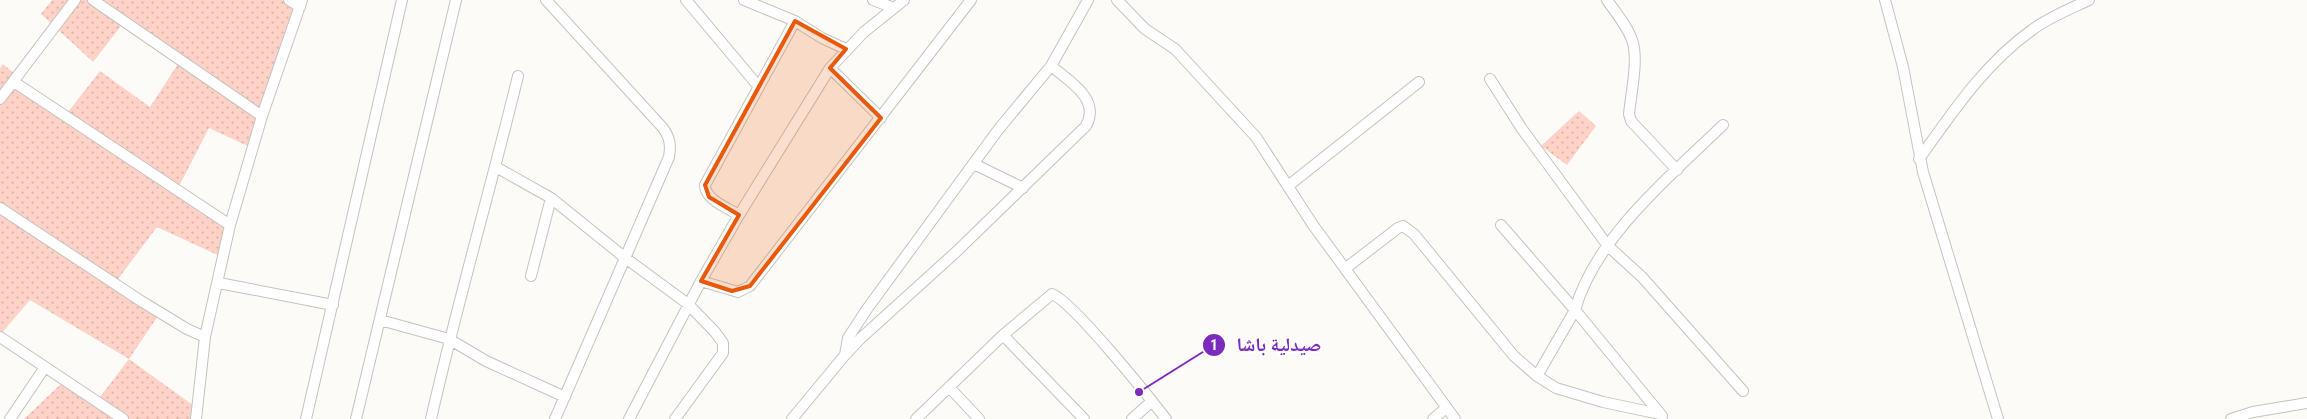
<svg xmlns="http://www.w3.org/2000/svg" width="2307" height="419" font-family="'Roboto Condensed','Noto Naskh Arabic',sans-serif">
<defs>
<pattern id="grass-dots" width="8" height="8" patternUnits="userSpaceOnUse" patternTransform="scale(1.25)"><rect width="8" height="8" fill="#fed2c7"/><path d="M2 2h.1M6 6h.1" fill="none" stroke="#d9b3aa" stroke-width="1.8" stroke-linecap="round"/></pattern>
</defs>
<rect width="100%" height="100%" fill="#fdfbf7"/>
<path fill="url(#grass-dots)" d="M 52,0 L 287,0 L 300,7 L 252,148 L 209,128 L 177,190 L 230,225 L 224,258 L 157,227 L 115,283 L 160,313 L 129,359 L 197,408 L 196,419 L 24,419 L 65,380 L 97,401 L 129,359 L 30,300 L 0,335 L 0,69 L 3,64 L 65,116 L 100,71 L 150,107 L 180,61 L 124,22 L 93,62 L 41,14 Z
M 1579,111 L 1596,126 L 1567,165 L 1541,146 Z"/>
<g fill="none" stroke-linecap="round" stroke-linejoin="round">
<g stroke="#c5c3bf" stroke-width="12">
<path id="minor" d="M 93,0 L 262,116
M 289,0 L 300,7
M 546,0 L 663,128 C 670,138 671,145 669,157 L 555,419
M 686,0 L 759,87
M 744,0 L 795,21 L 822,38 L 846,49
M 873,0 L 894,8
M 1117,0 L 1145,29 L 1175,49 L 1256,137 L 1313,225 L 1455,419
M 1607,0 C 1616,13 1629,28 1633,43 C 1638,62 1631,94 1629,114 L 1631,121 L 1677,170
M 1885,0 L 1903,67 L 1923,172 L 1998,419
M 830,68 L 881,118
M 1490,79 L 1522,129 L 1608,246 L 1642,277 L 1743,391
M 14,82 L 230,225
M 0,99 L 75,0
M 1919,159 C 1952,113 1985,63 2032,30 C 2049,17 2070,9 2089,0
M 974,164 L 1023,188
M 496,167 L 551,198 L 624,257 L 688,304 L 715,332 L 723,343 L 723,353 L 675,419
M 1288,186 L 1419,82
M 0,208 L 141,301 L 187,329 L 205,337
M 739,215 C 728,208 705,200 705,185 L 795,21
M 1501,225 L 1575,310 L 1537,376
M 1346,268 L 1398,228 L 1403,226 L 1414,234 L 1514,356 L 1537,376 L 1556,388 L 1603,402 L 1660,414
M 531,276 L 551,198
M 701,281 L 738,292 L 750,286 L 971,0
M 219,283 L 333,305
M 380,320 L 449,339 L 486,361 L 565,397
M 1003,335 L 1084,419
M 0,337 L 123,419
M 846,354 L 860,339 L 956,252 L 1086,126 C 1101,99 1069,81 1051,66
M 949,387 L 979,419
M 1662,416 L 1575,310 C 1595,238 1670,176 1723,125
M 10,419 L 45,367
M 196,419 L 205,337 L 230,225 L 262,116 L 302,0
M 306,419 L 402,0
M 356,419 L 456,0
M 431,419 C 457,304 490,191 518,76
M 629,419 L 701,281 L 739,215 L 830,68 L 864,32 L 904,0
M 792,419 L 845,355 L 848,338 L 867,309 L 998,130 L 1051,66 L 1088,0
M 916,419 L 1003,335 L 1052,294 C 1073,302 1149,397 1166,419
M 1132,419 L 1152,401
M 1433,419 L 1446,408
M 2231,419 L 2253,412 L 2307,403"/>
</g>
<use href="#minor" stroke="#fff" stroke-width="10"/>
</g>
<path fill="#e8590c" fill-opacity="0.2" stroke="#e8590c" stroke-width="4" stroke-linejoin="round" d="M 795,21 L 846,49 L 830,68 L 881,118 L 750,286 L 732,291 L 701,281 L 739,215 L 709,197 L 705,185 Z"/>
<path fill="none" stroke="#7b2cbf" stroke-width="2" d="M1139 392L1214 345"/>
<g fill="#7b2cbf" stroke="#fff" stroke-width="2">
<circle cx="1139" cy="392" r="5"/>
<circle cx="1214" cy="345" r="12"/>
</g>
<g font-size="15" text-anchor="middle" font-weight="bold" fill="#fff">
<text x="1214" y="350">1</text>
</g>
<g font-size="19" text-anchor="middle" font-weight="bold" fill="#7b2cbf" stroke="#fff" stroke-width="5" stroke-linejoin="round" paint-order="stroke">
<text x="1279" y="351">صيدلية باشا</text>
</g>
</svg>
